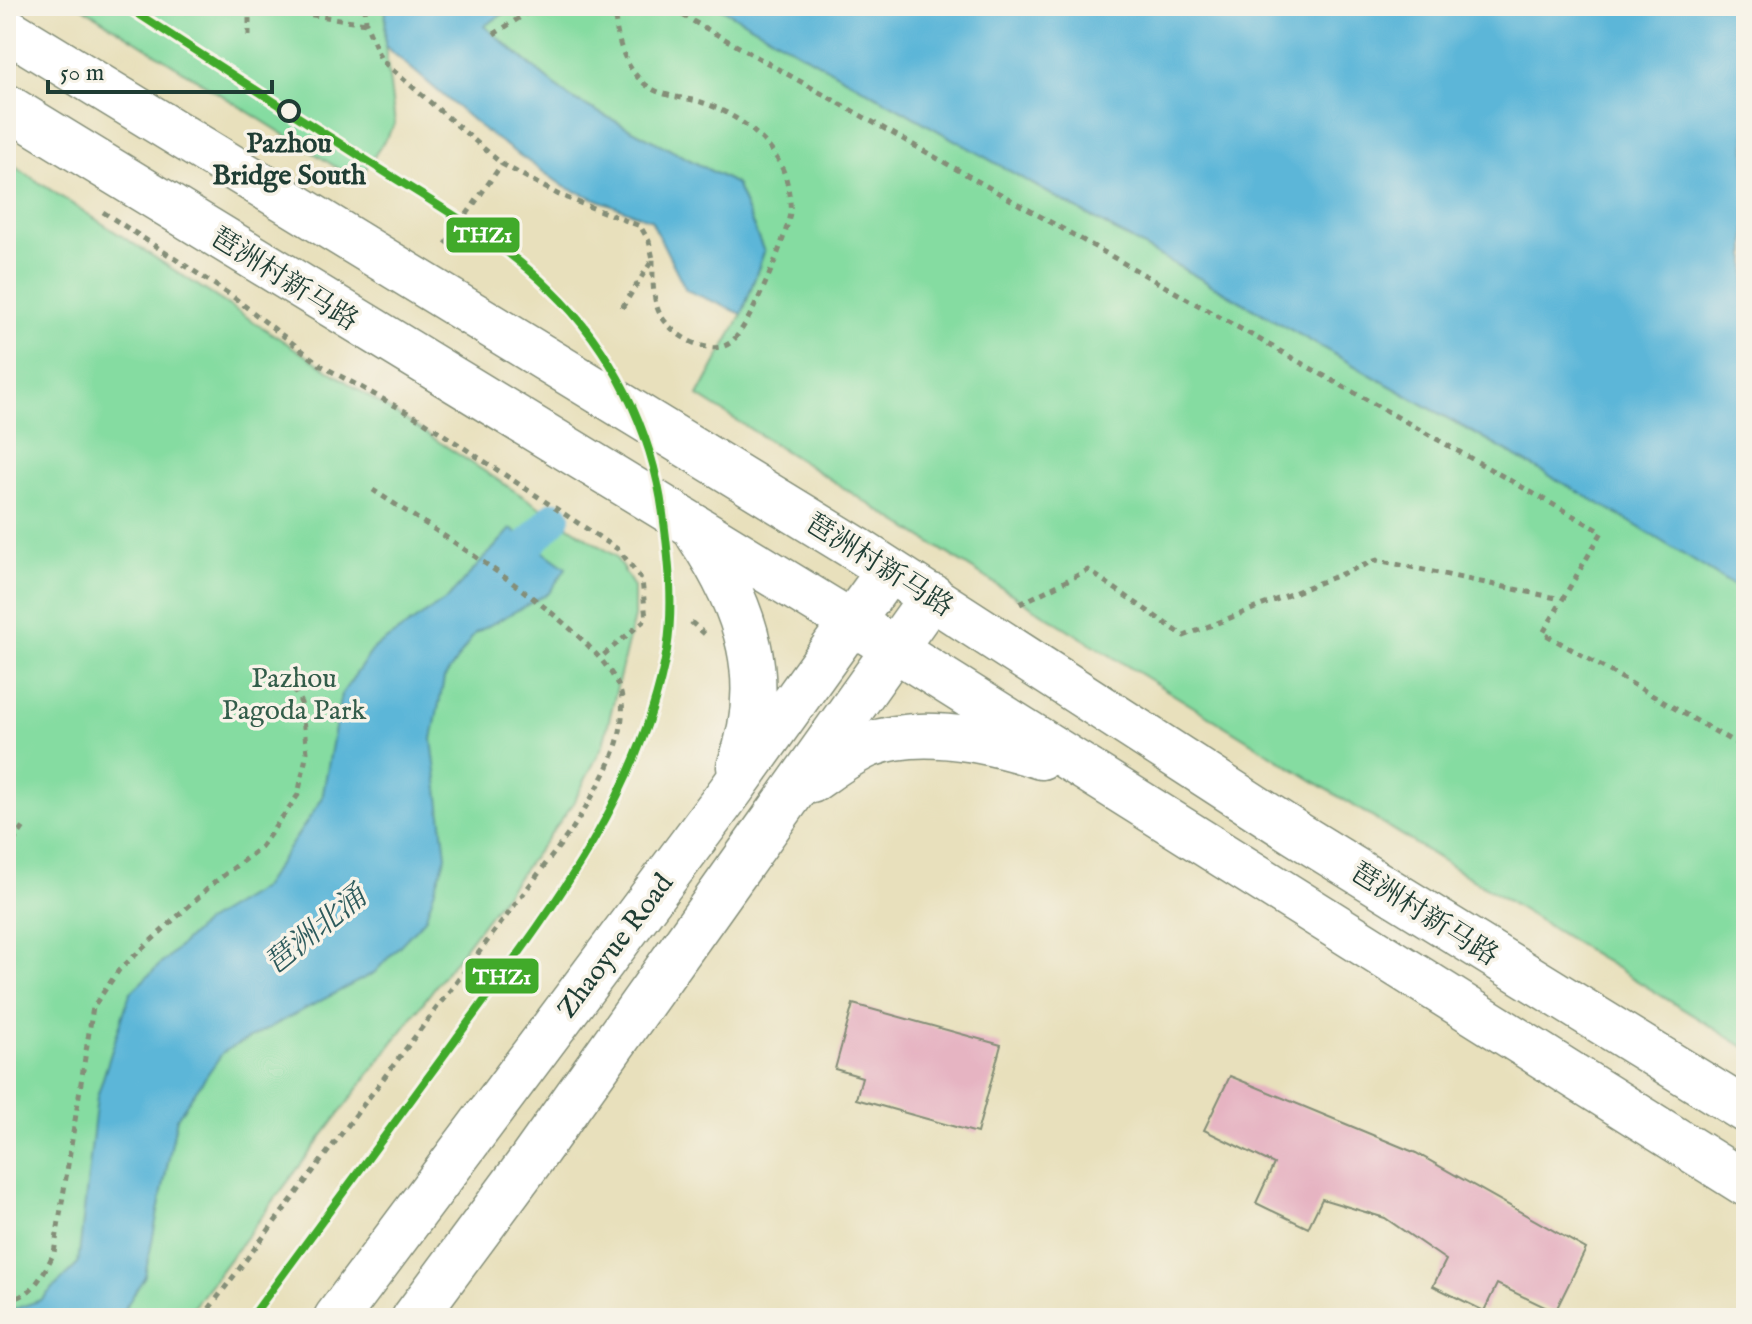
<svg xmlns="http://www.w3.org/2000/svg" width="1752" height="1324" font-family="'IM FELL English','Noto Serif SC',serif">
<rect width="100%" height="100%" fill="#f7f3e8"/>
<filter id="ink" filterUnits="userSpaceOnUse"><feTurbulence type="fractalNoise" baseFrequency=".0125" numOctaves="2"/><feDisplacementMap in="SourceGraphic" scale="16" xChannelSelector="R" yChannelSelector="G"/><feConvolveMatrix kernelMatrix="1 2 1 2 8 2 1 2 1" color-interpolation-filters="sRGB"/></filter>
<filter id="wash" filterUnits="userSpaceOnUse"><feTurbulence type="fractalNoise" baseFrequency=".006" numOctaves="4" result="noise"/><feDisplacementMap in="SourceGraphic" scale="32" xChannelSelector="R" yChannelSelector="G"/><feGaussianBlur stdDeviation="1.8" result="paint"/><feColorMatrix in="noise" values="0 0 0 0 0 0 0 0 0 0 0 0 0 0 0 0 0 1.4 0 .05"/><feComposite in="paint" operator="in"/></filter>
<g filter="url(#wash)">
<rect width="100%" height="100%" fill="#e8e0bc"/>
<path fill="#85dca1" stroke="#528c6a" stroke-width="2" d="M 80,6 L 386,6 L 385,46 L 395,124 L 358,181 Z
M 516,6 L 717,6 L 1614,512 L 1746,593 L 1746,1048 L 1048,617 L 698,396 L 742,314 L 764,252 L 736,184 L 569,97 L 484,26 Z
M 6,161 L 615,556 L 634,587 L 634,617 L 603,745 L 573,804 L 185,1318 L 6,1318 Z"/>
<path fill="#5bb6d8" stroke="#3d7a86" stroke-width="2" d="M 386,6 L 516,6 L 484,26 L 569,97 L 736,184 L 764,252 L 742,314 L 686,290 L 651,220 L 565,187 L 485,131 L 385,46 Z
M 717,6 L 1746,6 L 1746,593 L 1614,512 Z
M 511,529 L 566,568 L 549,593 L 475,633 L 444,679 L 432,739 L 446,856 L 425,919 L 374,973 L 223,1052 L 177,1118 L 145,1276 L 119,1318 L 6,1318 L 6,1312 L 41,1300 L 78,1264 L 97,1097 L 130,993 L 204,923 L 262,888 L 322,799 L 341,695 L 374,648 L 447,599 Z"/>
<g fill="none" stroke-linecap="round" stroke-linejoin="round">
<path stroke="#5bb6d8" stroke-width="32" d="M 501,573 L 555,517"/>
</g>
<g id="blocks">
<path fill="#e6b4c2" d="M 853,1004 L 1001,1045 L 977,1133 L 856,1099 L 862,1077 L 835,1069 Z
M 1230,1076 L 1416,1153 L 1586,1249 L 1555,1312 L 1497,1284 L 1484,1311 L 1433,1286 L 1446,1260 L 1385,1218 L 1322,1199 L 1308,1228 L 1256,1203 L 1274,1164 L 1204,1130 Z"/>
</g>
</g>
<g filter="url(#ink)">
<use href="#blocks" fill-opacity="0" stroke="#848e78" stroke-width="2"/>
<g fill="none" stroke-linecap="round" stroke-linejoin="round">
<g stroke="#848e78" stroke-width="47">
<path id="secondary" d="M 6,29 L 855,548 L 1297,834 L 1746,1111
M 6,106 L 895,649 L 1746,1184
M 698,535 C 747,608 771,681 739,767
M 811,781 C 830,768 848,754 869,745 C 921,725 991,741 1041,757
M 336,1318 L 732,789 L 889,570
M 414,1318 L 531,1160 L 932,596"/>
</g>
<path stroke="#848e78" stroke-width="5" stroke-dasharray="6 6" stroke-linecap="butt" d="M 249,6 L 249,40
M 252,6 L 366,23
M 365,6 L 366,23 L 381,60 L 502,164 L 559,195 L 640,226 L 649,241 L 653,259 L 620,311
M 615,6 C 614,36 626,76 654,90 C 668,97 686,98 701,102 C 739,114 781,146 788,187 C 789,195 791,204 790,212 C 788,235 749,330 730,343 C 707,359 664,331 657,307 C 652,292 653,275 653,259
M 648,6 L 675,11 L 1602,532 L 1543,633 L 1746,749
M 494,34 L 538,6
M 103,212 L 232,296 L 322,366 L 423,421 L 619,550 L 642,580 L 646,619 L 600,658
M 446,244 L 502,164
M 1020,604 L 1088,570 L 1184,636 L 1377,560 L 1561,599
M 691,622 L 707,636
M 6,852 L 26,824
M 6,1300 C 33,1298 43,1274 54,1253 L 93,1007 L 119,970 L 215,882 L 261,847 L 298,795 L 307,752 L 301,703 L 285,674
M 202,1318 L 573,828 C 597,788 626,748 622,699 C 616,638 426,525 373,490"/>
<use href="#secondary" stroke="#fff" stroke-width="44"/>
<g stroke="#f7f3e8" stroke-width="14">
<path id="rail-1" d="M 126,6 C 209,60 293,114 377,167 C 437,205 500,240 551,290 C 612,349 652,430 663,514 C 669,559 674,605 667,650 C 640,801 541,923 453,1043 C 386,1135 318,1226 251,1318"/>
</g>
<use href="#rail-1" stroke="#41aa2a" stroke-width="8"/>
</g>
</g>
<circle fill="#f7f3e8" stroke="#1f3d34" stroke-width="4" cx="289" cy="111" r="10"/>
<g text-anchor="middle" stroke-width="7" stroke-linejoin="round" paint-order="stroke">
<g font-size="28" font-weight="bold" fill="#1f3d34" stroke="#f7f3e8">
<text x="289" y="152">Pazhou<tspan x="289" dy="32">Bridge South</tspan></text>
</g>
<g font-size="28" fill="#1f3d34" stroke="#f7f3e8">
<text transform="translate(285 278) rotate(32)" y="10">琶洲村新马路</text>
<text transform="translate(880 564) rotate(32)" y="10">琶洲村新马路</text>
<text transform="translate(1425 913) rotate(32)" y="10">琶洲村新马路</text>
<text transform="translate(614 945) rotate(-53)" y="10">Zhaoyue Road</text>
</g>
<g font-size="28" fill="#335d4a" stroke="#f7f3e8">
<text x="294" y="687">Pazhou<tspan x="294" dy="32">Pagoda Park</tspan></text>
</g>
<g font-size="30" font-style="italic" fill="#2e5b5d" stroke="#f7f3e8">
<text transform="translate(315 930) rotate(-39)" y="10">琶洲北涌</text>
</g>
</g>
<g stroke="#f7f3e8" stroke-width="3">
<rect x="445" y="216" width="76" height="38" rx="8" fill="#41aa2a"/>
<rect x="464" y="957" width="76" height="38" rx="8" fill="#41aa2a"/>
</g>
<g font-size="22" text-anchor="middle" font-weight="bold" fill="#fff">
<text x="483" y="242">THZ1</text>
<text x="502" y="984">THZ1</text>
</g>
<rect width="1752" height="1324" fill="none" stroke="#f7f3e8" stroke-width="32"/>
<path d="M48 80v12h224v-12" fill="none" stroke="#1f3d34" stroke-width="4"/>
<text x="60" y="80" font-size="24" fill="#1f3d34" stroke="#f7f3e8" stroke-width="6" paint-order="stroke">50 m</text>
</svg>
